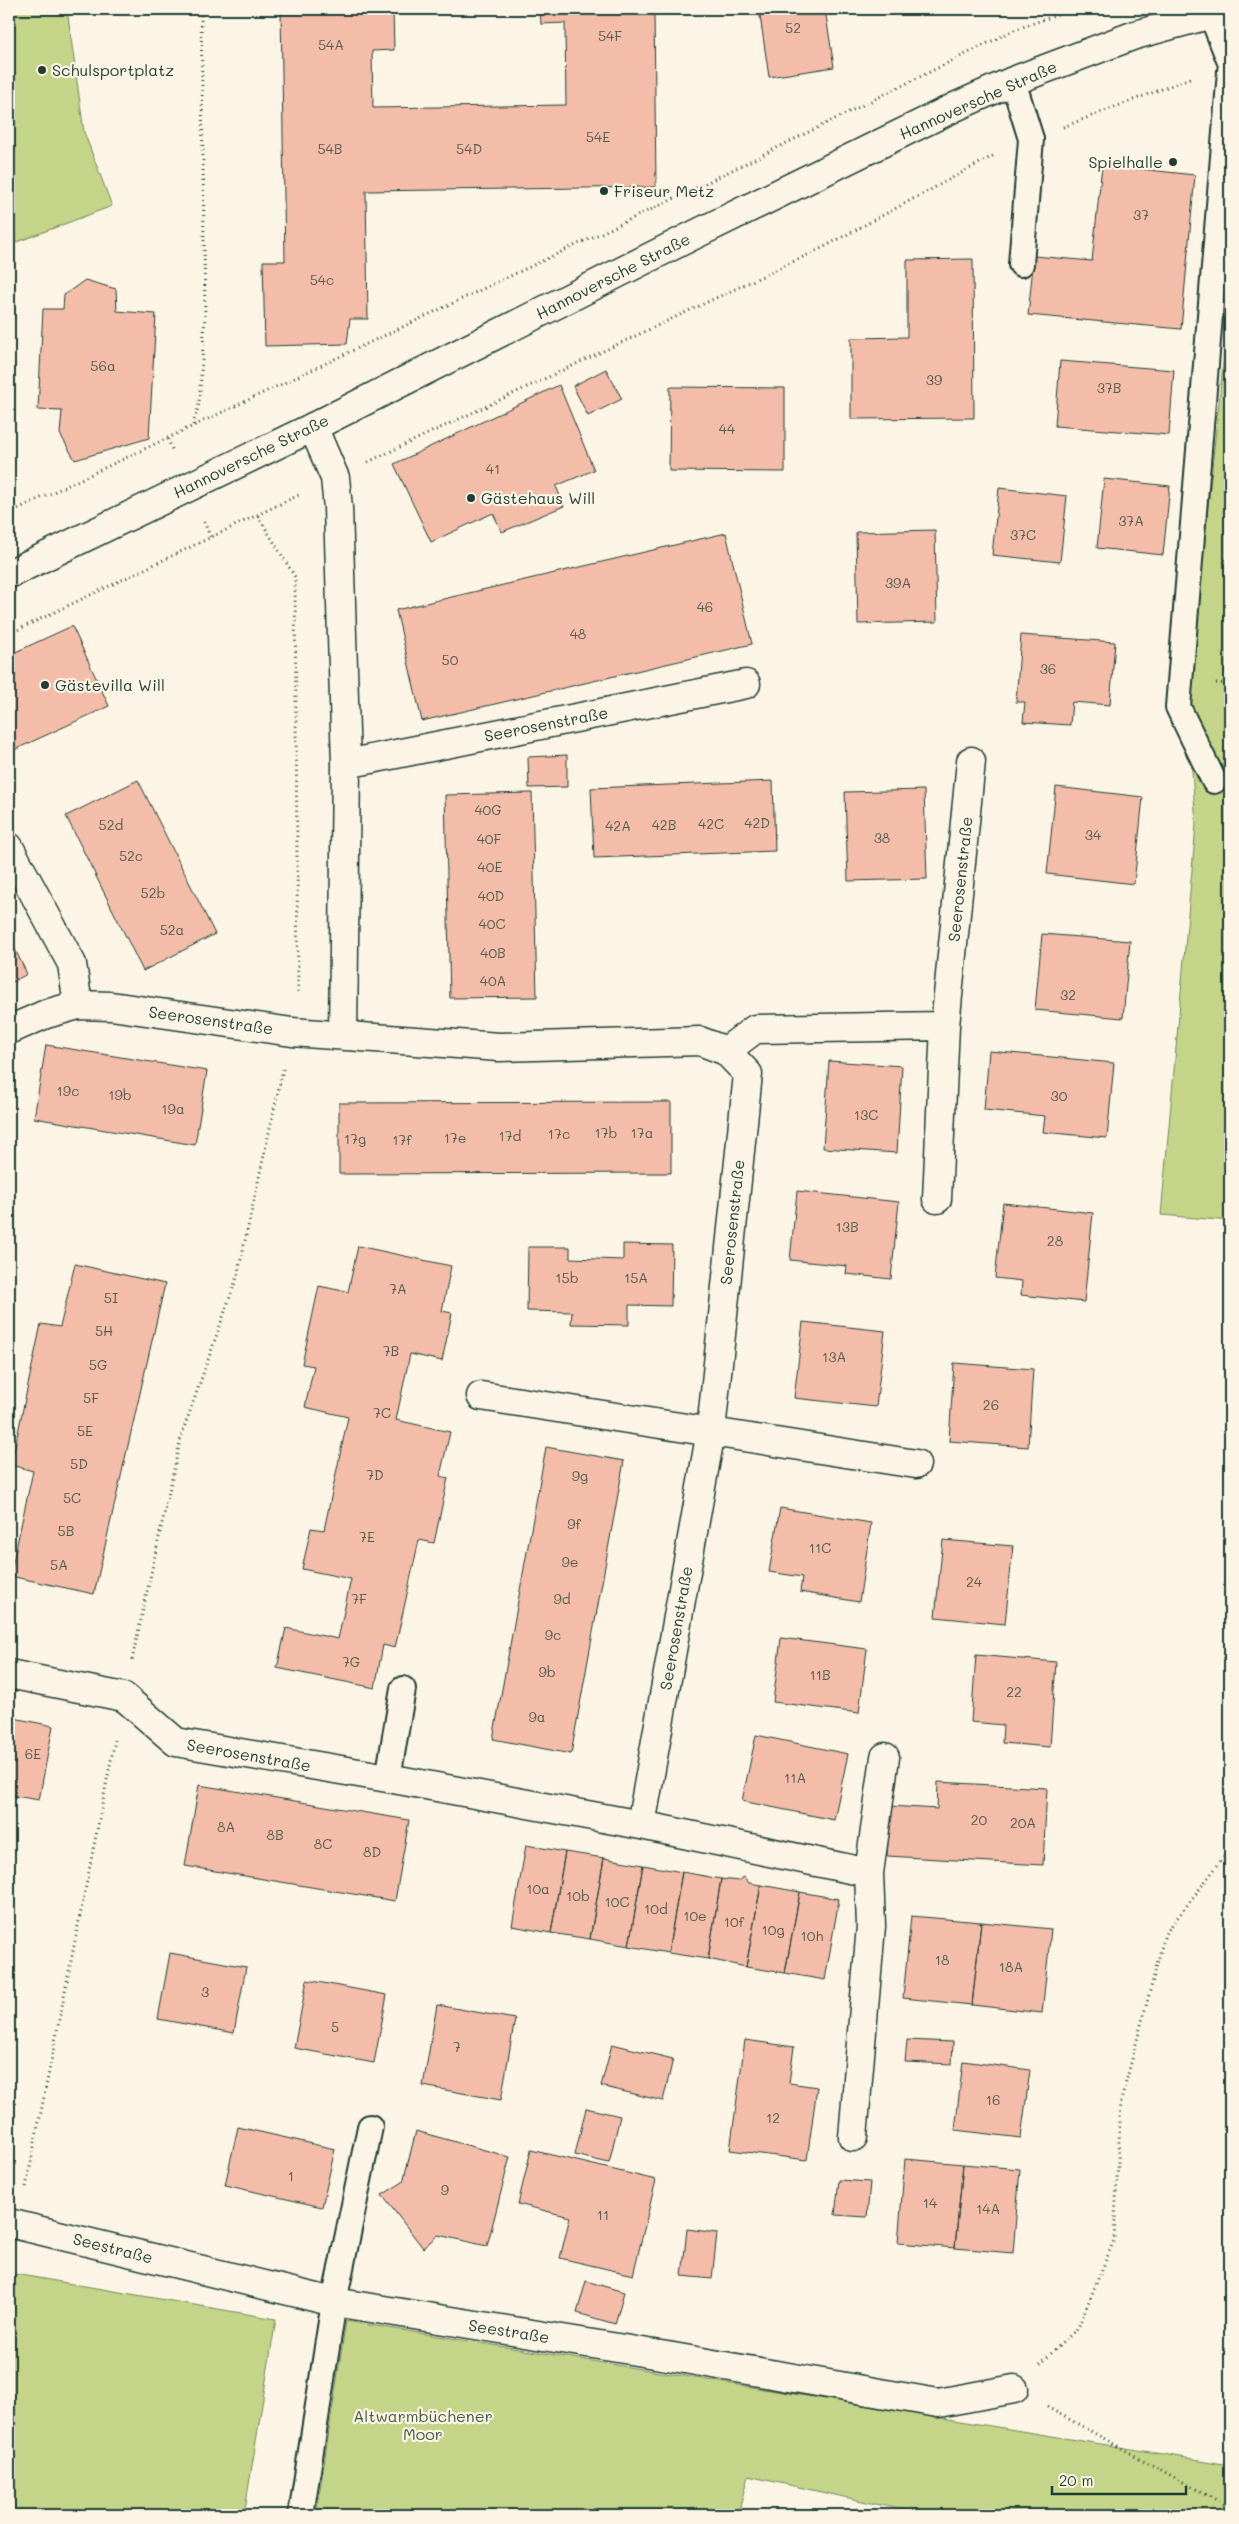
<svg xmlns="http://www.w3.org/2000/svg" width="1239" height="2524" font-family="Mali,sans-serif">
<rect width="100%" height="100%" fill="#fcf5e5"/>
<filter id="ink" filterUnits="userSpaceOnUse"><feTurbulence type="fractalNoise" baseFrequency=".02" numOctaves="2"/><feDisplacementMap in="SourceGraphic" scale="10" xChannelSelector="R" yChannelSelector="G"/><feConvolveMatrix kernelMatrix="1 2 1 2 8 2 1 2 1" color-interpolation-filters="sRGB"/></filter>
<g filter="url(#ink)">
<path fill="#c4d488" stroke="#72885e" d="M 9,9 L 67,9 L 84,132 L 112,206 L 9,245 Z
M 1230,298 L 1230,1221 L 1161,1215 L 1196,825 L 1187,703 Z
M 9,2273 L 276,2319 L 244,2515 L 9,2515 Z
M 346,2321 L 1230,2465 L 1230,2515 L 926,2515 L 748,2476 L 738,2515 L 316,2515 Z"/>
<path fill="#f4bda9" stroke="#1f3d34" d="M 281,9 L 393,9 L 394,50 L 372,51 L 373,108 L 566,105 L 565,23 L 541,24 L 540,9 L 654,9 L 656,187 L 366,191 L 368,319 L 350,319 L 347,344 L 265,346 L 263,261 L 285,261 Z
M 759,9 L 825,9 L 834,67 L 769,77 Z
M 1102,165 L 1195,175 L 1181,329 L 1028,315 L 1034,256 L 1092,261 Z
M 973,259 L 974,418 L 851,419 L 851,338 L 907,337 L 907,260 Z
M 85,280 L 116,289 L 117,311 L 156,314 L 149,438 L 75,460 L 60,434 L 62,411 L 38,410 L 43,309 L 63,309 L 64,295 Z
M 1060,361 L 1174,370 L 1169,435 L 1055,426 Z
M 606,369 L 622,399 L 588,416 L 573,386 Z
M 559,385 L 594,470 L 556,486 L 564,506 L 502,532 L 493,513 L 431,542 L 394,464 Z
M 670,387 L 785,388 L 785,472 L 669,471 Z
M 1104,479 L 1170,486 L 1163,555 L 1097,548 Z
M 999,488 L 1067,496 L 1060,562 L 992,555 Z
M 935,530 L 937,622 L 858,624 L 856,532 Z
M 726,533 L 752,644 L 422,721 L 396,610 Z
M 72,626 L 109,706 L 14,750 L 9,737 L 9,655 Z
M 1021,635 L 1115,642 L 1110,705 L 1072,702 L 1070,725 L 1023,722 L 1025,702 L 1016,702 Z
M 567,755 L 567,787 L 529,788 L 528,757 Z
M 138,780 L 215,934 L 143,971 L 66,816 Z
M 773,781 L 775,851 L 594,858 L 591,788 Z
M 1056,787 L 1143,797 L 1134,884 L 1047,874 Z
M 924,790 L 927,879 L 848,881 L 845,792 Z
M 532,793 L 537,997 L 450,998 L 445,795 Z
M 1042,934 L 1130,941 L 1123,1018 L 1035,1010 Z
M 9,937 L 27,974 L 9,984 Z
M 46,1045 L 207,1071 L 195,1145 L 34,1118 Z
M 989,1051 L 1114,1063 L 1107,1138 L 1043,1132 L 1045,1116 L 984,1110 Z
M 829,1061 L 902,1066 L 897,1153 L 823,1148 Z
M 671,1102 L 671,1173 L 339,1174 L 339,1103 Z
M 797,1191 L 899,1202 L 891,1279 L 846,1274 L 847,1266 L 790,1260 Z
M 1003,1203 L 1093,1213 L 1084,1302 L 1021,1295 L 1022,1281 L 995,1278 Z
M 623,1244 L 672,1245 L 671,1306 L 629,1305 L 629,1325 L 571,1324 L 572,1312 L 527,1311 L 528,1247 L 570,1247 L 570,1258 L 623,1260 Z
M 358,1246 L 451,1266 L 442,1311 L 452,1313 L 442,1361 L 410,1354 L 396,1420 L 450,1432 L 440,1476 L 448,1478 L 434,1543 L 419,1540 L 395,1648 L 383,1645 L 375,1688 L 277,1668 L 286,1628 L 338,1639 L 351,1579 L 302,1569 L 311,1528 L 324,1530 L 348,1417 L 305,1407 L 314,1366 L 302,1364 L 319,1286 L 348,1292 Z
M 75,1264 L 165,1284 L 94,1594 L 10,1576 L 33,1471 L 11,1465 L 41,1324 L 60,1327 Z
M 803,1322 L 885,1331 L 876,1407 L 794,1398 Z
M 954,1363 L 1033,1369 L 1028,1447 L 949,1441 Z
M 546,1447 L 624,1461 L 571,1754 L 493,1739 Z
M 780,1508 L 871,1523 L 859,1602 L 800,1592 L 802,1577 L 769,1572 Z
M 943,1540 L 1013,1546 L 1005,1624 L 935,1617 Z
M 781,1638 L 867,1649 L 859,1713 L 773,1702 Z
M 976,1655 L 1056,1662 L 1050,1747 L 1002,1743 L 1003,1725 L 971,1722 Z
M 9,1717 L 53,1726 L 39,1800 L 9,1795 Z
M 756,1735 L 848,1754 L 834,1820 L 742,1801 Z
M 938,1782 L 1047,1788 L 1043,1865 L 887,1856 L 890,1806 L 937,1809 Z
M 199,1785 L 409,1820 L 395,1901 L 185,1866 Z
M 526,1845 L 565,1852 L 551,1933 L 512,1926 Z
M 565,1852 L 604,1858 L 590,1939 L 551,1933 Z
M 604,1858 L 643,1865 L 629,1946 L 590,1939 Z
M 643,1865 L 682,1872 L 668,1953 L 629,1946 Z
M 682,1872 L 721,1879 L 708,1959 L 668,1953 Z
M 744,1877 L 749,1883 L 761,1885 L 746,1967 L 708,1959 L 721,1879 L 738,1881 Z
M 761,1885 L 800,1892 L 785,1973 L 746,1967 Z
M 800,1892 L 839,1899 L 825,1980 L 785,1973 Z
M 911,1916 L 981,1922 L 972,2005 L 903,1998 Z
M 981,1922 L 1051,1929 L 1042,2013 L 972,2005 Z
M 170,1953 L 246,1967 L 234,2033 L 158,2019 Z
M 307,1980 L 387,1995 L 374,2063 L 294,2048 Z
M 437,2005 L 515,2019 L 501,2100 L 423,2086 Z
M 745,2040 L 794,2047 L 789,2083 L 817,2087 L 807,2160 L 730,2150 Z
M 907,2040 L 953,2042 L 952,2064 L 905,2062 Z
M 612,2044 L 673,2059 L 663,2101 L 601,2086 Z
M 963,2061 L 1030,2070 L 1021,2138 L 955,2130 Z
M 586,2108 L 620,2116 L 609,2163 L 575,2155 Z
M 238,2127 L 335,2149 L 322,2207 L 225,2185 Z
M 416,2131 L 510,2157 L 487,2246 L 438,2235 L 423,2248 L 382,2195 L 403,2182 Z
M 531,2150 L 656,2180 L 633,2275 L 560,2258 L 570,2217 L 518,2204 Z
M 905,2159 L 963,2164 L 955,2248 L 898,2243 Z
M 963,2164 L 1020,2169 L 1013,2253 L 955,2248 Z
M 839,2180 L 870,2182 L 867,2217 L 835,2215 Z
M 687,2229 L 717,2233 L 712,2279 L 682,2276 Z
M 586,2281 L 624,2292 L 615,2324 L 577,2313 Z"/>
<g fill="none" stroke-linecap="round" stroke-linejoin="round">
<g stroke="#1f3d34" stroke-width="28">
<path id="service" d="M 1211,14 L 1230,62
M 1013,81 L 1031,139 L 1021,264
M 1214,781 L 1178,707 L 1230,71
M 388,1778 L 403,1689
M 301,2515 L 334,2302 L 370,2127"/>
</g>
<g stroke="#1f3d34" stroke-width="31">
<path id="minor" d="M 313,427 L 335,478 L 338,508 L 346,764 L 343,1036
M 346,764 L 746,684
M 9,847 L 72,964 L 78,1005
M 945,1026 L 971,761
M 9,1030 L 46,1014 L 78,1005 L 111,1006 L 292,1032 L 499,1047 L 700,1041 L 726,1051 L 748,1074 L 711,1431 L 641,1825 L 388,1778 L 176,1742 L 124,1697 L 9,1674
M 726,1051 L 755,1029 L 945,1026 L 937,1199
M 481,1396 L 916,1464
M 641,1825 L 869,1873 L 885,1757
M 853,2137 L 871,1926 L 869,1873
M 9,2223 L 334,2302 L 673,2357 L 938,2403 L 1014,2389"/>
</g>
<g stroke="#1f3d34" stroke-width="31">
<path id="secondary" d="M 9,574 L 313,427 L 690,237 L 955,107 L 1013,81 L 1135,35 L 1230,9"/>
</g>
<path stroke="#1f3d34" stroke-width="3" stroke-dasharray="1 4" stroke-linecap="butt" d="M 1063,127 L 1193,77
M 193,425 L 199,404 L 205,317 L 201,9
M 168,439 L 173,452
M 368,462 L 822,248 L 993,156
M 9,513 L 688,192 L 1014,30 L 1074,9
M 258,516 L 295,577 L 298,994
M 204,522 L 211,538
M 9,634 L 299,495
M 1216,683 L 1230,684
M 132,1660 L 181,1437 L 237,1277 L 283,1069
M 26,2187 L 115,1740
M 1040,2364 L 1078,2328 L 1114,2240 L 1121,2101 L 1165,1934 L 1230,1849
M 1047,2407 L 1230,2508"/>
<use href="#service" stroke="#fcf5e5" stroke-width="24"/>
<use href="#minor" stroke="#fcf5e5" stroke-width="28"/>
<use href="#secondary" stroke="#fcf5e5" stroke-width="28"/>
</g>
</g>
<g fill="#1f3d34" stroke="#fcf5e5" stroke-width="2">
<circle cx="42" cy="70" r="5"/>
<circle cx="1173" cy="162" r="5"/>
<circle cx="604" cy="191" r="5"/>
<circle cx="471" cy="498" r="5"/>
<circle cx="45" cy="685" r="5"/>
</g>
<g text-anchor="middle" stroke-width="4.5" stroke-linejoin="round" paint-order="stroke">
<g font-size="14" fill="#545d51">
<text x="793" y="33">52</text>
<text x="610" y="41">54F</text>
<text x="331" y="50">54A</text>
<text x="598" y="142">54E</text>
<text x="330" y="154">54B</text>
<text x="469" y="154">54D</text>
<text x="1141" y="220">37</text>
<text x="322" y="285">54c</text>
<text x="103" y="371">56a</text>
<text x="934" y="385">39</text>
<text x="1109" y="393">37B</text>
<text x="727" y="434">44</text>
<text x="493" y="474">41</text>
<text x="1131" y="526">37A</text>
<text x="1023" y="540">37C</text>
<text x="898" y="588">39A</text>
<text x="705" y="612">46</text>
<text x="578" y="639">48</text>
<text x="450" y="665">50</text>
<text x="1048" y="674">36</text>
<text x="488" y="815">40G</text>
<text x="757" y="828">42D</text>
<text x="711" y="829">42C</text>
<text x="111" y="830">52d</text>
<text x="664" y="830">42B</text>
<text x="618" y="831">42A</text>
<text x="1093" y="840">34</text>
<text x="882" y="843">38</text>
<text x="489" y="844">40F</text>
<text x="131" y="861">52c</text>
<text x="490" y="872">40E</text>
<text x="153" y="898">52b</text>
<text x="491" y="901">40D</text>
<text x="492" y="929">40C</text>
<text x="172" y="935">52a</text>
<text x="493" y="958">40B</text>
<text x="493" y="986">40A</text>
<text x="1068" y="1000">32</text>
<text x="68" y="1096">19c</text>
<text x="120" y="1100">19b</text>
<text x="1059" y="1101">30</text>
<text x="173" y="1114">19a</text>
<text x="866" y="1120">13C</text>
<text x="606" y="1138">17b</text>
<text x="642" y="1138">17a</text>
<text x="559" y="1139">17c</text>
<text x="510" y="1141">17d</text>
<text x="455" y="1143">17e</text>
<text x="355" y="1144">17g</text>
<text x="402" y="1145">17f</text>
<text x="847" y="1232">13B</text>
<text x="1055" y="1246">28</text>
<text x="567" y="1283">15b</text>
<text x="636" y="1283">15A</text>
<text x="398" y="1294">7A</text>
<text x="111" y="1303">5I</text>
<text x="104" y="1336">5H</text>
<text x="391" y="1356">7B</text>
<text x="834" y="1362">13A</text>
<text x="98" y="1370">5G</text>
<text x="91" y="1403">5F</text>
<text x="991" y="1410">26</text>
<text x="382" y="1418">7C</text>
<text x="85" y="1436">5E</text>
<text x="79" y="1469">5D</text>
<text x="375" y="1480">7D</text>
<text x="580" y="1481">9g</text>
<text x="72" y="1503">5C</text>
<text x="574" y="1529">9f</text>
<text x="66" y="1536">5B</text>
<text x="367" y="1542">7E</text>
<text x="820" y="1553">11C</text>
<text x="570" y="1567">9e</text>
<text x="59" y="1570">5A</text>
<text x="974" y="1587">24</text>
<text x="359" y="1604">7F</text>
<text x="562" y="1604">9d</text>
<text x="553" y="1640">9c</text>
<text x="351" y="1667">7G</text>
<text x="547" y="1677">9b</text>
<text x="820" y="1680">11B</text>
<text x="1014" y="1697">22</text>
<text x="537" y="1722">9a</text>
<text x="33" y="1759">6E</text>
<text x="795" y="1783">11A</text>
<text x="979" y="1825">20</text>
<text x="1023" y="1828">20A</text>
<text x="226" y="1832">8A</text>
<text x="275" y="1840">8B</text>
<text x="323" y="1849">8C</text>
<text x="372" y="1857">8D</text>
<text x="538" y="1894">10a</text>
<text x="578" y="1901">10b</text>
<text x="617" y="1907">10C</text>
<text x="656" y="1914">10d</text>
<text x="695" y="1921">10e</text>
<text x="734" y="1927">10f</text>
<text x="773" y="1935">10g</text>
<text x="812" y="1941">10h</text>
<text x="942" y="1965">18</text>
<text x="1011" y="1972">18A</text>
<text x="205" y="1997">3</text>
<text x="335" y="2032">5</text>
<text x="457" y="2052">7</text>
<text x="993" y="2105">16</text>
<text x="773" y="2123">12</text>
<text x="291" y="2181">1</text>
<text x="445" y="2195">9</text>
<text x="930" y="2208">14</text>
<text x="988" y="2214">14A</text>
<text x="603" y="2220">11</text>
</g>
<g font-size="16" fill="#1f3d34" stroke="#fcf5e5" text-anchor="start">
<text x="52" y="76">Schulsportplatz</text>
<text x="1163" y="168" text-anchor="end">Spielhalle</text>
<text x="614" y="197">Friseur Metz</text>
<text x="481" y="504">Gästehaus Will</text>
<text x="55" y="691">Gästevilla Will</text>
</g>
<g font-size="16" fill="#1f3d34" stroke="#fcf5e5">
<text transform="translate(978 100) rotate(-24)" y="6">Hannoversche Straße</text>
<text transform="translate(613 276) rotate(-27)" y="6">Hannoversche Straße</text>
<text transform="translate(251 456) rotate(-26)" y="6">Hannoversche Straße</text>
<text transform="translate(546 724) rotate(-11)" y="6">Seerosenstraße</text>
<text transform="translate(960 879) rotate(-84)" y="6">Seerosenstraße</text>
<text transform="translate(211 1020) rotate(8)" y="6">Seerosenstraße</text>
<text transform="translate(732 1222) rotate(-84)" y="6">Seerosenstraße</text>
<text transform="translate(676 1628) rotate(-80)" y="6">Seerosenstraße</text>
<text transform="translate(249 1755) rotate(10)" y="6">Seerosenstraße</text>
<text transform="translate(113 2248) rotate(14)" y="6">Seestraße</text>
<text transform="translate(509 2331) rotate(9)" y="6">Seestraße</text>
</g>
<g font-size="16" fill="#405b45" stroke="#fcf5e5">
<text x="423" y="2422">Altwarmbüchener<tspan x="423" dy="18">Moor</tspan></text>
</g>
</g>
<rect width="1239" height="2524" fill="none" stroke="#fcf5e5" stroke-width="30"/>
<rect x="15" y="15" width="1209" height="2494" fill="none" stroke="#1f3d34" stroke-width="2" filter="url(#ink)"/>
<path d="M1052 2486v8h134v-8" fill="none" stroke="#1f3d34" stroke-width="2.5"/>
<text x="1059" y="2486" font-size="15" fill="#1f3d34" stroke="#fcf5e5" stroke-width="4" paint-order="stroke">20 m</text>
</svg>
